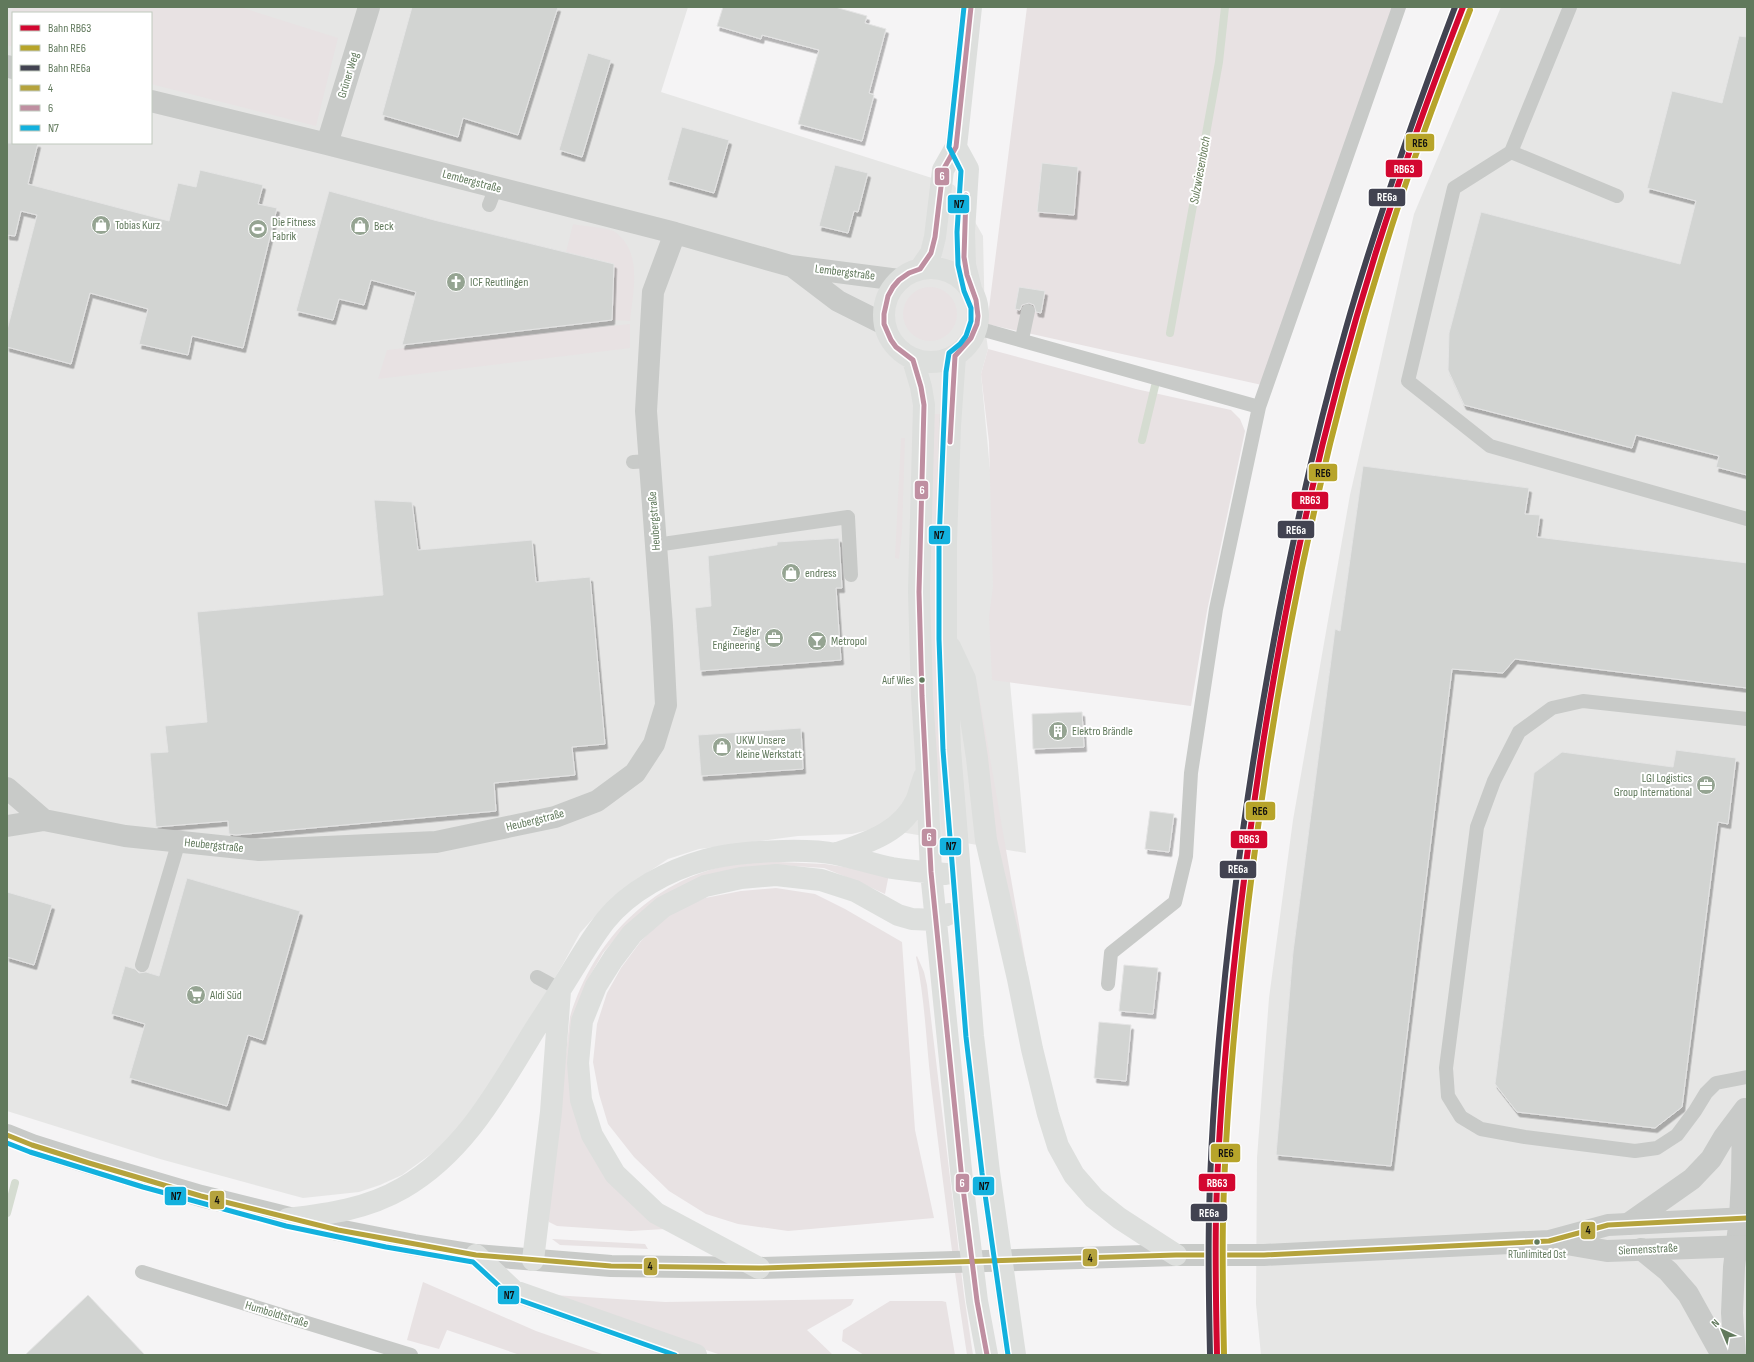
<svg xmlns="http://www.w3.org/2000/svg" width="1754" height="1362" font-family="'Sofia Sans Condensed',sans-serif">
<defs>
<filter id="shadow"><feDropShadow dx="2.5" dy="4.5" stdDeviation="0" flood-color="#0004"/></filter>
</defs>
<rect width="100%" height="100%" fill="#f5f4f5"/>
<path fill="#e6e6e5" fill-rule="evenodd" d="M 7,7 L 688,7 L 661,92 L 954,185 L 983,236 L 985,327 L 988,349 L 981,374 L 1026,853 L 876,828 L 852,834 L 798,836 L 699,849 L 668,859 L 632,883 L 597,914 L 580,933 L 563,964 L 493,1083 L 452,1136 L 431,1154 L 402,1175 L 380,1185 L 359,1192 L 303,1198 L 160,1159 L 7,1111 ZM 13,13 L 151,13 L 151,143 L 13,143 Z
M 1501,7 L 1747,7 L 1747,1355 L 1261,1355 L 1256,1304 L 1257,1158 L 1269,998 L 1293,820 L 1350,495 L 1414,214 Z"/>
<path fill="#e8e2e3" d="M 13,7 L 240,7 L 338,38 L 316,126 L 151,84 L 151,13 L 13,13 L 13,47 L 7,45 L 7,30 Z
M 1027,7 L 1397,7 L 1271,387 L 987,324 Z
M 573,224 C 581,226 610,228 615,232 C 643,252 633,291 630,321 L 612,320 L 614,264 L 566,252 Z
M903 314a27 27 0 1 1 54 0a27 27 0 1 1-54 0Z
M 630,324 L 630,348 L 378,379 L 387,350 Z
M 988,349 L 1136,389 L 1231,410 L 1240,419 L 1245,431 L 1207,611 L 1191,706 L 992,680 L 989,617 L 993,587 L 989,442 L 981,374 Z
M 930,414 L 942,414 L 948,842 L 943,842 L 932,729 L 928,642 Z
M 901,438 L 905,438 L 902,532 L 899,559 L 895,558 Z
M 975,683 L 977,683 L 1033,1005 L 995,840 Z
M 779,862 L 825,864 L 889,874 L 885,894 L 861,883 L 824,868 L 779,865 L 625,927 L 603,953 L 588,979 L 574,1102 L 665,1229 L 631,1231 L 557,1226 L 549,1222 L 548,1217 L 570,1017 C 594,937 656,876 740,863 C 753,861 766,862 779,862 Z
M 776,888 L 815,894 L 845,909 L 902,942 L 915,1130 L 934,1218 L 788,1231 L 738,1224 L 706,1214 L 669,1191 L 634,1157 L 608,1124 L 599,1094 L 593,1062 L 597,1024 L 607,993 L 621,968 L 641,941 L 667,915 L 705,898 L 741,891 Z
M 917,956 L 924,972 L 927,985 L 964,1295 L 973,1355 L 967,1355 C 953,1265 942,1174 931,1084 C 926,1042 925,999 916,957 Z
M 552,1239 L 645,1244 L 648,1249 L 560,1245 Z
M 423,1282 L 536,1331 L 605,1355 L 520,1355 L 447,1330 L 439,1349 L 407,1340 Z
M 553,1295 L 665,1302 L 854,1299 L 851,1305 L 807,1330 L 833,1355 L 721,1355 L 552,1299 Z
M 890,1301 L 942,1301 L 946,1302 L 955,1355 L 864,1355 L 842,1341 L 843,1330 Z"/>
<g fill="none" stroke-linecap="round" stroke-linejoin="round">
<path stroke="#d5dcd1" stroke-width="8" d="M 1170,333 L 1219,62 L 1225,7
M 1142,440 L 1155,386
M 7,1213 L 15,1183"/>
</g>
<path fill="#d2d4d2" stroke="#e4e4e4" filter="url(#shadow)" d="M 412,7 L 558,7 L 518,135 L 463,118 L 458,137 L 382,115 Z
M 723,7 L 835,7 L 867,16 L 865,23 L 886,29 L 869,93 L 874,95 L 862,141 L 798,124 L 819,50 L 762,35 L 761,39 L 717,26 Z
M 1739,36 L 1747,37 L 1747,475 L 1716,467 L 1719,456 L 1636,435 L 1632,448 L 1464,405 L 1448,370 L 1449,333 L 1481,212 L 1680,264 L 1696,201 L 1647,188 L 1672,91 L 1722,103 Z
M 588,53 L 611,60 L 582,157 L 559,150 Z
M 682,127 L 729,140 L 714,193 L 667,180 Z
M 7,143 L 38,143 L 28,184 L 169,221 L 178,183 L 196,187 L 200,170 L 263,185 L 258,204 L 277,208 L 243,348 L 192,336 L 188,355 L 139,344 L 148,309 L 90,293 L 71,364 L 7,347 L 7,330 L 37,215 L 21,211 L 15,236 L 7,235 Z
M 1042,163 L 1078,167 L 1074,215 L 1037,212 Z
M 835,165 L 868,173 L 858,212 L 854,211 L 848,233 L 819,226 Z
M 329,191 L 434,220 L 614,264 L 612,320 L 402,345 L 416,292 L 371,280 L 364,305 L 339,299 L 333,320 L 296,311 Z
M 1019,287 L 1045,291 L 1041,313 L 1036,312 L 1034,305 L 1029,303 L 1022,305 L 1020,310 L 1015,309 Z
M 1363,466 L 1529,488 L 1525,514 L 1540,515 L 1537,537 L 1747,563 L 1747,688 L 1515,659 L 1503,673 L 1452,669 L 1391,1166 L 1276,1155 L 1293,952 L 1335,629 L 1340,631 Z
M 374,500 L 412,502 L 418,550 L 532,540 L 536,582 L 590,577 L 605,744 L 572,747 L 575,775 L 494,783 L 496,811 L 236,835 L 229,834 L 228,821 L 156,827 L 150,753 L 168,752 L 165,726 L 207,722 L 197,612 L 383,595 Z
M 839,538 L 842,588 L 836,588 L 841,660 L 700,671 L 695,608 L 711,606 L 708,556 L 777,545 L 777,542 Z
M 1082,712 L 1084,747 L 1033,749 L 1032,714 Z
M 801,728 L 803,769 L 701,776 L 698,735 Z
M 1676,750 L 1736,758 L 1728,824 L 1718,822 L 1682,1107 L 1655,1128 L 1517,1112 L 1495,1084 L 1534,773 L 1562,752 L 1673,767 Z
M 1150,811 L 1174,814 L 1169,852 L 1145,849 Z
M 187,878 L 300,911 L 263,1040 L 248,1035 L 227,1106 L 129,1078 L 145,1024 L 111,1014 L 125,966 L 135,969 L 139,973 L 146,972 L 159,976 Z
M 7,892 L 52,905 L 34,965 L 7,957 Z
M 1124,965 L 1158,968 L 1153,1014 L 1119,1011 Z
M 1099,1022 L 1131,1025 L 1126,1081 L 1094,1078 Z
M 88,1295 L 145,1355 L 25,1355 Z"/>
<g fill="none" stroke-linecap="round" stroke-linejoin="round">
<path stroke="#c8cac8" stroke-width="14" d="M 1570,7 L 1511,152 L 1454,188 L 1408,381 L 1490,446 L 1747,519
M 1511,152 L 1617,196
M 489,205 L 496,187
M 977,328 L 1259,407 L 1399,7
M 1022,339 L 1028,311
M 633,462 L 649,461
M 656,545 L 848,517 L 851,575
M 1747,719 L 1583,701 L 1552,708 L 1519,732 L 1494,781 L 1477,827 L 1446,1068 L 1448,1096 L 1461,1117 L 1481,1129 L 1525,1137 L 1635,1151 L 1657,1148 L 1677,1135 L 1695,1111 L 1706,1093 L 1716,1083 L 1747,1077
M 142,965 L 179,841
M 537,977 L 561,990
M 1108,984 L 1111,953 L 1175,902 L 1186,856 L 1191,773 L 1216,609 L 1259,407
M 142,1272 L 411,1355"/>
<path stroke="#c8cac8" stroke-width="22" d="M 7,66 L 13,68
M 151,101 L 327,144 L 675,233 L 791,266 L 899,280
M 327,144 L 369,7
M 792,266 L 838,301 L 884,324
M 7,788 L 44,820
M 7,826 L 44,820 L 125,836 L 259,850 L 436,842 L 555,817 L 597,801 L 635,773 L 654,744 L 666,705 L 662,626 L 646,411 L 653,292 L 675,233
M 1628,1224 L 1692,1179 L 1711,1159 L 1724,1137 L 1745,1109
M 1641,1249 L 1668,1271 L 1688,1294 L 1718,1348 L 1728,1355
M 1735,1355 L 1732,1313 L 1734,1267 L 1740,1218 L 1742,1179 L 1743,1112"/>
<path stroke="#c8cac8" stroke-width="22" d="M 7,1135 L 32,1145 L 89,1163 L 201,1196 L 338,1230 L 414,1245 L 476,1255 L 611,1266 L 759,1268 L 1176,1255 L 1264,1255 L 1549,1241 L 1608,1225 L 1747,1218
M 1555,1242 L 1607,1251 L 1747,1246"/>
<path stroke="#dddfdd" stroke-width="22" d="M 956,147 L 968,169 L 964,232 L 965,265 L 971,289
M884 315a47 47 0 1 1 94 0a47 47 0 1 1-94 0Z
M 920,269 L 931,253 L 935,237 L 943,170 L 956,147 L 971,7
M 955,356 L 950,426 L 946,542 L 946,639 L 950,749 L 973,1036 L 989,1172 L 1015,1355
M 913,360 L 921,387 L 924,405 L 919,592 L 922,696 L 926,756 L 931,872 L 962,1180 L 977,1301 L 987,1355
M 950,647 L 965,679 L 977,758 L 986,840 L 1018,979 L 1032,1049 L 1048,1114 L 1058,1146 L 1074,1175 L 1094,1198 L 1119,1218 L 1176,1255
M 835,854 C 866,843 901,833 916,801 C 919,794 921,785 924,777
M 288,1219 C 328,1214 367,1209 403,1188 C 462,1154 495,1095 529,1039 C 539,1022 550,1007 560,990 C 575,967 588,943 605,921 C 629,891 669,870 705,860 C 735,851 806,848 836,854 C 855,858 873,864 892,868 C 910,871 928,872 946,874
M 476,1255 L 514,1291 L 696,1355
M 533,1260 L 551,1112 L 560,991
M 759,1268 L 656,1213 L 615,1174 L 592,1135 L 581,1100 L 578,1063 L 582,1021 L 596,986 L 613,959 L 632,934 L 663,907 L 705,886 L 741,878 L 776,875 L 821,880 L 855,891 L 898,915 L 912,919 L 935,920 L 949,914"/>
<g stroke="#fff" stroke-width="8">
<path id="bus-1" d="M 7,1135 L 32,1145 L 89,1163 L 201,1196 L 338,1230 L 476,1255 L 611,1266 L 759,1268 L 1176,1255 L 1264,1255 L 1549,1241 L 1608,1225 L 1747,1218"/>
</g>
<g stroke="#fff" stroke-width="8">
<path id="bus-2" d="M 971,7 L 956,147 L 943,170 L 935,237 L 931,253 L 920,269 L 909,273 L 899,280 L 893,287 L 888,296 L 884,314 L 884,324 L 891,340 L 896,347 L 913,360 L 921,387 L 924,405 L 919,592 L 922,696 L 931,872 L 962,1180 L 977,1301 L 987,1355
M 950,442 L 955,356 L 971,338 L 977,324 L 978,316 L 976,300 L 967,275 L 964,257 L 966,195"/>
</g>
<g stroke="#fff" stroke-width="8">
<path id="bus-3" d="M 964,7 L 949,147 L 961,171 L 957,232 L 958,265 L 964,291 L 971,308 L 971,321 L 966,336 L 960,344 L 949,353 L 946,372 L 939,542 L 939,639 L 943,750 L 966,1037 L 982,1173 L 1008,1355
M 7,1143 L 30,1152 L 143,1187 L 286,1226 L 386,1247 L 473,1262 L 511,1297 L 675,1355"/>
</g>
<use href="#bus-1" stroke="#b5a33d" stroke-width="5"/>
<use href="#bus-2" stroke="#bf8fa1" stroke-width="5"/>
<use href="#bus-3" stroke="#13b1de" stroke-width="5"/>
<g stroke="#fff" stroke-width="9">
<path id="rail-1" d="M 1217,1355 C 1216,1309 1215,1263 1216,1216 C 1219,1099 1231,981 1246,864 C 1272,656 1314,450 1377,249 C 1403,167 1432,87 1463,7"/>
</g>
<g stroke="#fff" stroke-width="9">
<path id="rail-2" d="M 1224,1355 C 1223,1309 1222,1263 1223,1217 C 1226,1099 1238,982 1253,865 C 1279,657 1321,451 1384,251 C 1409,169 1439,89 1470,10"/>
</g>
<g stroke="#fff" stroke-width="9">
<path id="rail-3" d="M 1210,1355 C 1209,1309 1208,1263 1209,1216 C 1212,1087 1225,958 1243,830 C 1267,661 1299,493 1346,328 C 1377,219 1415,113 1455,7"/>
</g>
<use href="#rail-1" stroke="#d30730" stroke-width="6"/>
<use href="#rail-2" stroke="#b7a42a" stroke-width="6"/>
<use href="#rail-3" stroke="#424351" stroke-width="6"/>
</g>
<defs>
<g id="shop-disc" transform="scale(1)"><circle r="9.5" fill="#95a492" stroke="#fff"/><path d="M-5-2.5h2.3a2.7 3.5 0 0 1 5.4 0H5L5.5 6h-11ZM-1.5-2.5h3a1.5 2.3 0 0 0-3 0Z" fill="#fff"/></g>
<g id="stadium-disc" transform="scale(1)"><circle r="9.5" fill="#95a492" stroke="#fff"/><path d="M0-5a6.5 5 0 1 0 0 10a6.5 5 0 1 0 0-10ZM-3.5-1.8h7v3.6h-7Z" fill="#fff"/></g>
<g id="church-disc" transform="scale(1)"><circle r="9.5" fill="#95a492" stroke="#fff"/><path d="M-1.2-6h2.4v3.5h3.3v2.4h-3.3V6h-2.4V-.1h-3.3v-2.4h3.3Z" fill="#fff"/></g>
<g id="office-disc" transform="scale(1)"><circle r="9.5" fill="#95a492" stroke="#fff"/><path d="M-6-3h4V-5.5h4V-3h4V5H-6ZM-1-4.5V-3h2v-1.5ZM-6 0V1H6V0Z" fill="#fff"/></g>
<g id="bar-disc" transform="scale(1)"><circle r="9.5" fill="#95a492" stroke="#fff"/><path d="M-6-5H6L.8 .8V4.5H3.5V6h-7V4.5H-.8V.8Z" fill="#fff"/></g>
<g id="building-disc" transform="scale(1)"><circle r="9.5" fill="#95a492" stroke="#fff"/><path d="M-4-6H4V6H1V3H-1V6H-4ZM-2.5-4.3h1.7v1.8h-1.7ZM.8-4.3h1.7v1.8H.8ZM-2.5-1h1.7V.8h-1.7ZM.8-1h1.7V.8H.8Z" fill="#fff"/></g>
<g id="supermarket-disc" transform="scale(1)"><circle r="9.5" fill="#95a492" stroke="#fff"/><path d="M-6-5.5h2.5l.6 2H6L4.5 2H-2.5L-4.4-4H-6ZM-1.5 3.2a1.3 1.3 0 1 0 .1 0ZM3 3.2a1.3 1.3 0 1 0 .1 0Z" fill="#fff"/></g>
</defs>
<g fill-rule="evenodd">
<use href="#shop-disc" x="101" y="225"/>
<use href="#shop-disc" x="360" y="226"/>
<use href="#stadium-disc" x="258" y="229"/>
<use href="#church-disc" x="456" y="282"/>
<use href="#shop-disc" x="791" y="573"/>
<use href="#office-disc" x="774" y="638"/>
<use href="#bar-disc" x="817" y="641"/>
<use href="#building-disc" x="1058" y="731"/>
<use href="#shop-disc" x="722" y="747"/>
<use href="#office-disc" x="1706" y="785"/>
<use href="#supermarket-disc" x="196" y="995"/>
</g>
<g fill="#61795c" stroke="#fff" stroke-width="1.5">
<circle cx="922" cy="680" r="3.5"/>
<circle cx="1537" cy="1242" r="3.5"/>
</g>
<g text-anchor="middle" stroke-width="4" stroke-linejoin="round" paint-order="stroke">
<g font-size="11" fill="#61795c" stroke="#fff" text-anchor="end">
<text x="914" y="684">Auf Wies</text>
<text x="1537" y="1258" text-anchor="middle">RTunlimited Ost</text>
</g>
<g font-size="12" fill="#61795c" stroke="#fff">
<text transform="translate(348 75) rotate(-73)" y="4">Grüner Weg</text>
<text transform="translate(472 181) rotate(15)" y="4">Lembergstraße</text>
<text transform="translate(845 272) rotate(7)" y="4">Lembergstraße</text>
<text transform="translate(654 521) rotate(-94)" y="4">Heubergstraße</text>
<text transform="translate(535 820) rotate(-14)" y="4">Heubergstraße</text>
<text transform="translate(214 845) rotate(6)" y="4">Heubergstraße</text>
<text transform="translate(1648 1249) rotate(-3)" y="4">Siemensstraße</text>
<text transform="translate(277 1314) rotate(17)" y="4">Humboldtstraße</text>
</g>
<g font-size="12" fill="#61795c" stroke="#fff" text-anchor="start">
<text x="272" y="226">Die Fitness<tspan x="272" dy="14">Fabrik</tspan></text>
<text x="115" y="229">Tobias Kurz</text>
<text x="374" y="230">Beck</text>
<text x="470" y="286">ICF Reutlingen</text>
<text x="805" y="577">endress</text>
<text x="760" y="635" text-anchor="end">Ziegler<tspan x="760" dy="14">Engineering</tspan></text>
<text x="831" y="645">Metropol</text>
<text x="1072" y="735">Elektro Brändle</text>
<text x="736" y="744">UKW Unsere<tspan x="736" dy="14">kleine Werkstatt</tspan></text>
<text x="1692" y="782" text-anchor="end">LGI Logistics<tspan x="1692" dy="14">Group International</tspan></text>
<text x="210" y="999">Aldi Süd</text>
</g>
<g font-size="13" font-style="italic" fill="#667b5a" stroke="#fff">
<text transform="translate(1199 170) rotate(-80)" y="5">Sulzwiesenbach</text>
</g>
</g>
<g stroke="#fff" stroke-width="1.5">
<rect x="1405" y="133" width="30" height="19" rx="4" fill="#b7a42a"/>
<rect x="1385" y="159" width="38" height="19" rx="4" fill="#d30730"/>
<rect x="934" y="167" width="16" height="19" rx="4" fill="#bf8fa1"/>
<rect x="1368" y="188" width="38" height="19" rx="4" fill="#424351"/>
<rect x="947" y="194" width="23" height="20" rx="4" fill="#13b1de"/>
<rect x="1308" y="463" width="30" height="19" rx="4" fill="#b7a42a"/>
<rect x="914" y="480" width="15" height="20" rx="4" fill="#bf8fa1"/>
<rect x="1291" y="491" width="38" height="19" rx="4" fill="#d30730"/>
<rect x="1277" y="520" width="38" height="19" rx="4" fill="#424351"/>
<rect x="928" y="525" width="23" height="20" rx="4" fill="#13b1de"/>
<rect x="1245" y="801" width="31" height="20" rx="4" fill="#b7a42a"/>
<rect x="921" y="828" width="16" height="19" rx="4" fill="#bf8fa1"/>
<rect x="1230" y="830" width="38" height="19" rx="4" fill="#d30730"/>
<rect x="939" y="837" width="23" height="19" rx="4" fill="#13b1de"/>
<rect x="1219" y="860" width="38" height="19" rx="4" fill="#424351"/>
<rect x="1210" y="1143" width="31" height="20" rx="4" fill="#b7a42a"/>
<rect x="1198" y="1173" width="38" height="19" rx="4" fill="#d30730"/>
<rect x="955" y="1173" width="15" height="20" rx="4" fill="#bf8fa1"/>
<rect x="972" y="1176" width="23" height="20" rx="4" fill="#13b1de"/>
<rect x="164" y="1186" width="23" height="20" rx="4" fill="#13b1de"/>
<rect x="209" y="1190" width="16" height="20" rx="4" fill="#b5a33d"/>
<rect x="1190" y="1203" width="38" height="19" rx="4" fill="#424351"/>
<rect x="1580" y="1221" width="16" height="19" rx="4" fill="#b5a33d"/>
<rect x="1082" y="1248" width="16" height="19" rx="4" fill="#b5a33d"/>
<rect x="643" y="1257" width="15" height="19" rx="4" fill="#b5a33d"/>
<rect x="497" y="1285" width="23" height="20" rx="4" fill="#13b1de"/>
</g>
<g font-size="11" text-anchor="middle" font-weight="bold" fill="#fff">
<text x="1404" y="173">RB63</text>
<text x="942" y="180">6</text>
<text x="1387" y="201">RE6a</text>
<text x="922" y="494">6</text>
<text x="1310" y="504">RB63</text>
<text x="1296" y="534">RE6a</text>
<text x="929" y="841">6</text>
<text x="1249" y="843">RB63</text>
<text x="1238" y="873">RE6a</text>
<text x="1217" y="1187">RB63</text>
<text x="962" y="1187">6</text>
<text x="1209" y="1217">RE6a</text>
</g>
<g font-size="11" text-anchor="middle" font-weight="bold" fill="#111">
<text x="1420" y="147">RE6</text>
<text x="959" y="208">N7</text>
<text x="1323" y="477">RE6</text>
<text x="939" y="539">N7</text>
<text x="1260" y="815">RE6</text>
<text x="951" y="850">N7</text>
<text x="1226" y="1157">RE6</text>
<text x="984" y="1190">N7</text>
<text x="176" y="1200">N7</text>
<text x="217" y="1204">4</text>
<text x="1588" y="1234">4</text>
<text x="1090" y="1262">4</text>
<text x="650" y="1270">4</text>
<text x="509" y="1299">N7</text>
</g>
<rect width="1754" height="1362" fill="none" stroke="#61795c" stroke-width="16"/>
<rect x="12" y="12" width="140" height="132" fill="#ffffff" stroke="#c0c9be"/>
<rect x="20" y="25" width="20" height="6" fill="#d30730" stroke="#c0c9be"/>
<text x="48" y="32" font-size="12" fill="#61795c">Bahn RB63</text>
<rect x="20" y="45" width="20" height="6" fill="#b7a42a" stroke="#c0c9be"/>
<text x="48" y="52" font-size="12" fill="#61795c">Bahn RE6</text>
<rect x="20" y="65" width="20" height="6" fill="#424351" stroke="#c0c9be"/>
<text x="48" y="72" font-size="12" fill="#61795c">Bahn RE6a</text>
<rect x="20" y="85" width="20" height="6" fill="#b5a33d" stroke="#c0c9be"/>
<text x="48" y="92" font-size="12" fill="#61795c">4</text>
<rect x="20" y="105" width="20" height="6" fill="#bf8fa1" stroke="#c0c9be"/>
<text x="48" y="112" font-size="12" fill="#61795c">6</text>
<rect x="20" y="125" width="20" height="6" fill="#13b1de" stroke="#c0c9be"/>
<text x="48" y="132" font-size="12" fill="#61795c">N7</text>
<g transform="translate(1722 1330) rotate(316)" stroke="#ffffff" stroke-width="3" paint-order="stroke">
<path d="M0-3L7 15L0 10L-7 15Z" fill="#61795c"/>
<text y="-6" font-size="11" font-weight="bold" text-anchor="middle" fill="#61795c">N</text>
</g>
</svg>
